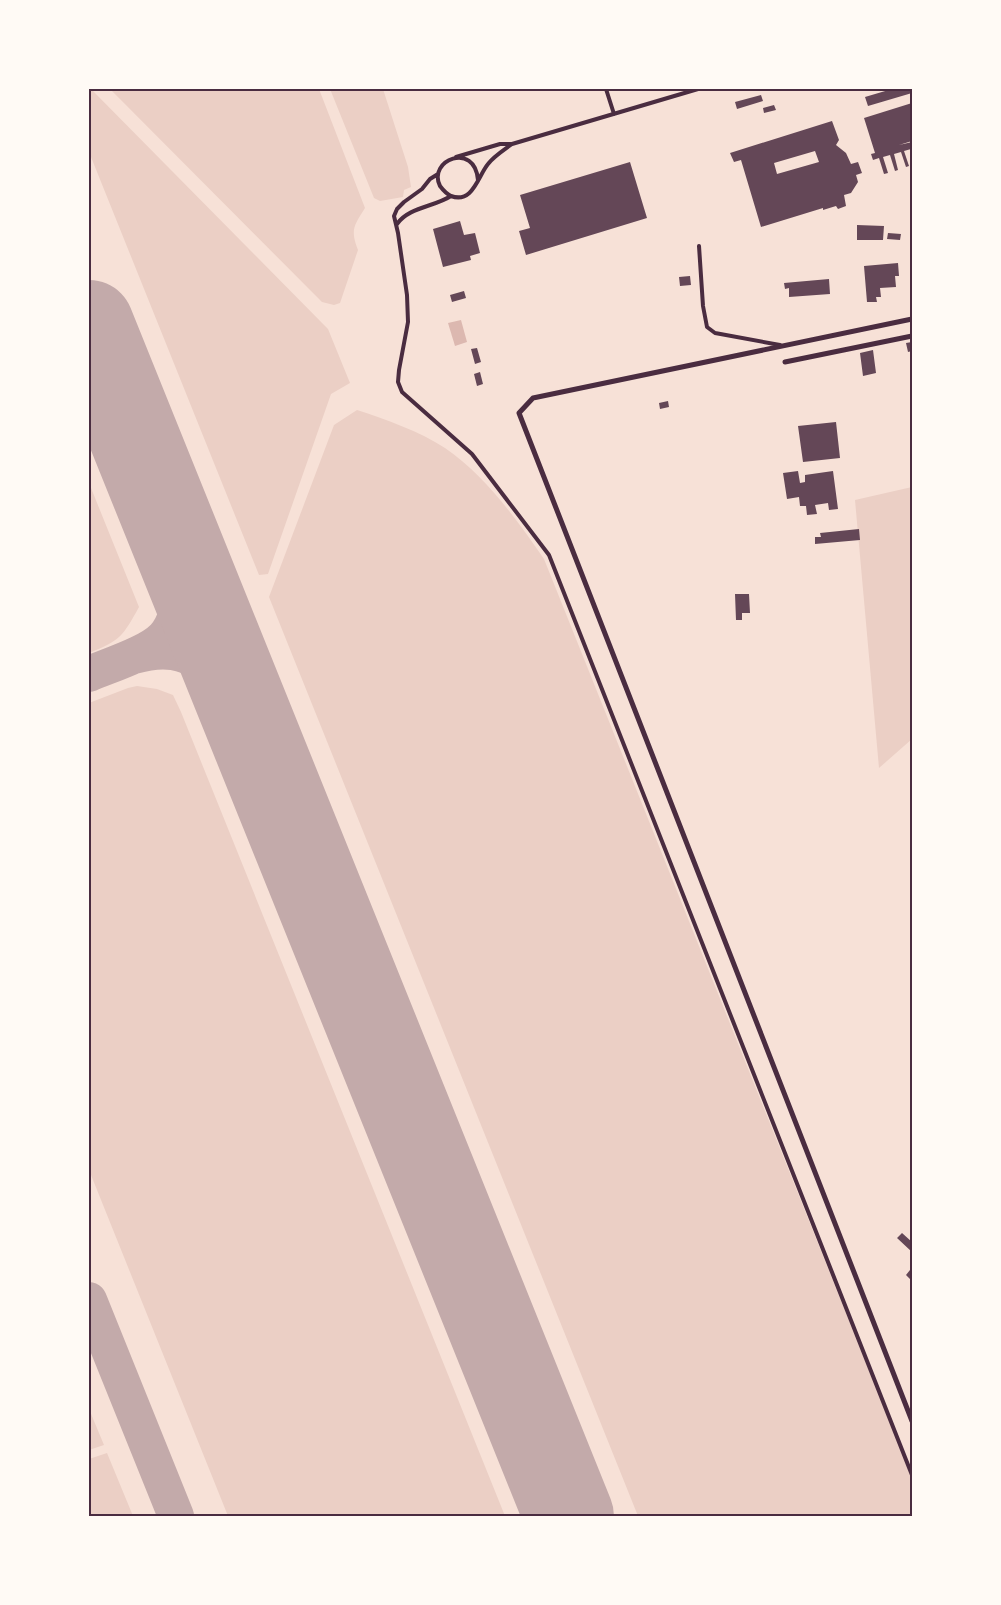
<svg xmlns="http://www.w3.org/2000/svg" width="1001" height="1605" font-family="'Crimson Pro',serif">
<rect width="100%" height="100%" fill="#f7e1d7"/>
<path fill="#ebcfc5" d="M 89,89 L 91,89 L 328,329 L 350,383 L 331,394 L 268,574 L 259,575 L 89,152 Z
M 110,89 L 319,89 L 365,208 C 354,226 350,229 358,250 L 340,303 L 334,305 L 322,302 Z
M 330,89 L 383,89 L 408,167 L 411,187 L 404,190 L 403,197 L 380,201 L 374,198 Z
M 357,410 C 385,419 421,432 445,448 C 486,476 516,519 544,559 L 912,1478 L 912,1516 L 638,1516 L 269,597 L 334,425 Z
M 89,483 L 139,607 C 123,636 120,641 89,653 Z
M 912,487 L 912,739 L 879,768 L 855,500 Z
M 137,686 L 157,689 L 173,695 L 181,712 L 505,1516 L 228,1516 L 89,1170 L 89,703 L 128,688 Z
M 89,1409 L 104,1445 L 89,1450 L 89,1408 Z
M 107,1453 L 133,1516 L 89,1516 L 89,1459 Z"/>
<path fill="#dcb8b0" d="M 461,320 L 467,342 L 455,346 L 448,323 Z"/>
<g fill="none" stroke-linecap="round" stroke-linejoin="round">
<path stroke="#c3aaaa" stroke-width="36" d="M 134,656 C 200,637 221,681 252,729
M 89,674 C 110,665 149,653 164,637 C 188,611 178,562 171,530
M 89,1300 L 176,1516"/>
<path stroke="#c3aaaa" stroke-width="90" d="M 89,325 L 569,1516"/>
</g>
<path fill="#644757" fill-rule="evenodd" d="M 892,89 L 912,89 L 912,93 L 868,106 L 865,97 Z
M 761,95 L 763,101 L 737,109 L 735,102 Z
M 912,103 L 912,141 L 899,145 L 912,142 L 912,153 L 911,149 L 904,151 L 909,166 L 906,167 L 901,152 L 894,154 L 898,170 L 895,171 L 890,155 L 883,157 L 888,173 L 884,174 L 879,158 L 873,160 L 871,154 L 875,153 L 864,118 Z
M 774,105 L 776,110 L 764,113 L 763,108 Z
M 832,121 L 839,140 L 836,145 L 846,153 L 851,164 L 858,162 L 862,173 L 856,175 L 858,182 L 851,193 L 844,195 L 846,206 L 838,209 L 836,206 L 823,210 L 823,208 L 761,227 L 741,160 L 734,162 L 730,153 ZM 815,151 L 819,162 L 777,174 L 774,163 Z
M 630,162 L 647,218 L 526,255 L 519,231 L 530,228 L 520,195 Z
M 460,221 L 464,235 L 475,233 L 480,253 L 470,256 L 471,260 L 443,267 L 433,229 Z
M 857,225 L 884,226 L 883,240 L 857,240 Z
M 888,233 L 901,234 L 900,240 L 887,239 Z
M 898,263 L 899,276 L 895,276 L 896,287 L 880,288 L 881,297 L 876,297 L 877,302 L 867,302 L 864,266 Z
M 690,276 L 691,285 L 680,286 L 679,277 Z
M 829,279 L 830,294 L 789,297 L 789,288 L 785,289 L 784,283 Z
M 464,291 L 466,298 L 452,302 L 450,295 Z
M 912,342 L 912,351 L 908,352 L 906,343 Z
M 477,348 L 481,362 L 475,364 L 471,349 Z
M 873,350 L 876,373 L 863,376 L 860,353 Z
M 480,372 L 483,384 L 477,386 L 474,374 Z
M 668,401 L 669,407 L 660,409 L 659,403 Z
M 836,422 L 840,458 L 803,462 L 798,426 Z
M 798,471 L 800,483 L 805,482 L 805,475 L 833,471 L 838,509 L 829,510 L 828,503 L 815,505 L 817,514 L 807,515 L 806,506 L 800,506 L 799,497 L 787,499 L 783,473 Z
M 859,529 L 860,540 L 815,544 L 815,537 L 821,537 L 820,533 Z
M 735,594 L 749,594 L 750,613 L 742,613 L 742,620 L 736,620 Z
M 902,1233 L 912,1242 L 912,1252 L 897,1238 Z
M 910,1270 L 912,1272 L 912,1281 L 906,1275 Z"/>
<g fill="none" stroke-linecap="round" stroke-linejoin="round">
<path stroke="#4a2c40" stroke-width="4" d="M 606,89 L 614,114
M 456,157 L 500,144 L 512,144 L 698,89
M 438,174 L 430,179 L 422,189 L 404,202 L 397,209 L 394,216 L 398,233 L 407,295 L 408,322 L 399,370 L 398,382 L 402,392 L 472,454 L 549,555 L 912,1475
M 478,180 C 475,141 427,160 440,186 C 443,190 447,194 451,196 C 473,204 478,176 488,164 C 494,156 504,150 512,144
M 397,224 C 409,207 434,207 451,196
M 699,246 L 703,306 L 707,327 L 715,333 L 780,345"/>
<path stroke="#4a2c40" stroke-width="5" d="M 912,319 L 533,398 L 519,413 L 912,1421
M 785,362 L 912,336"/>
</g>
<rect width="1001" height="1605" fill="none" stroke="#fffaf5" stroke-width="180"/>
<rect x="90" y="90" width="821" height="1425" fill="none" stroke="#4a2c40" stroke-width="2"/>
</svg>
